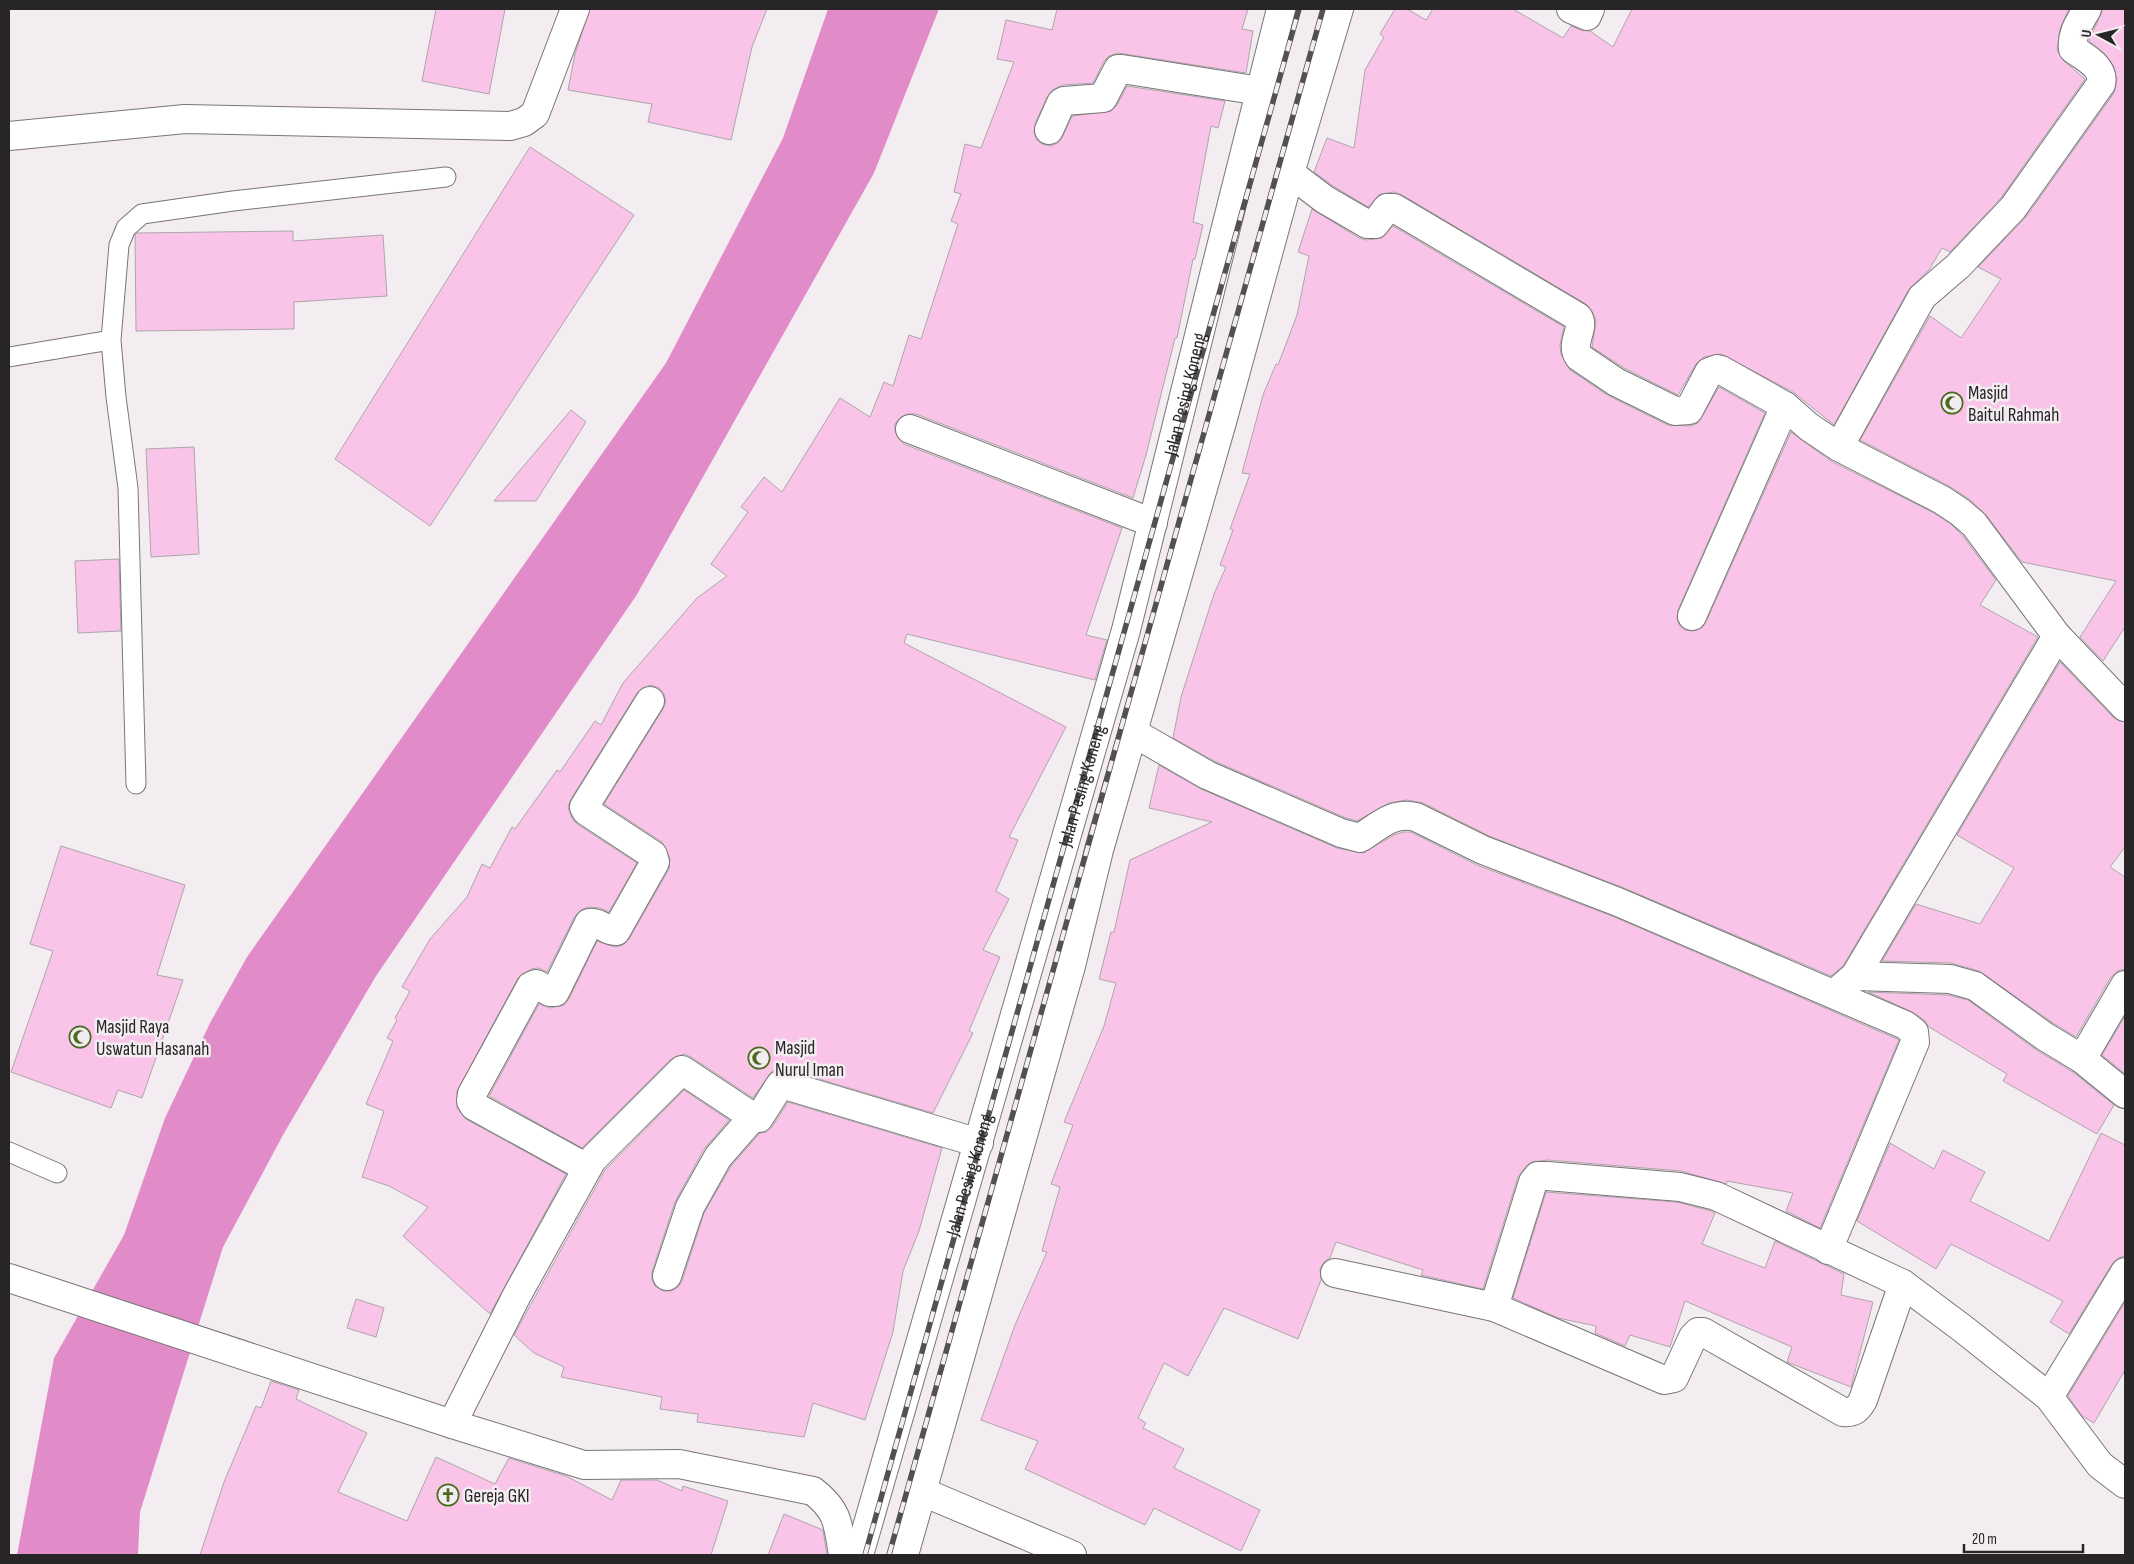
<svg xmlns="http://www.w3.org/2000/svg" width="2134" height="1564" font-family="'Sofia Sans Condensed',sans-serif">
<rect width="100%" height="100%" fill="#f3edf1"/>
<path fill="#e18cc8" d="M 828,9 L 939,9 L 874,173 L 636,596 L 376,976 L 283,1135 L 223,1247 L 140,1512 L 138,1555 L 17,1555 L 54,1358 L 124,1235 L 165,1118 L 210,1023 L 247,957 L 666,363 L 783,138 Z"/>
<path fill="#fac4e8" stroke="#aca6aa" d="M 436,9 L 505,9 L 489,94 L 422,81 Z
M 590,9 L 767,9 L 752,47 L 731,140 L 648,122 L 652,104 L 568,90 L 575,54 Z
M 1057,9 L 1248,9 L 1242,29 L 1253,31 L 1246,73 L 1118,53 L 1109,56 L 1104,61 L 1093,83 L 1063,85 L 1052,90 L 1047,97 L 1035,124 L 1034,132 L 1037,140 L 1042,144 L 1050,146 L 1058,143 L 1063,136 L 1072,116 L 1111,111 L 1117,105 L 1127,86 L 1225,101 L 1218,128 L 1211,126 L 1193,222 L 1203,225 L 1195,259 L 1193,259 L 1177,338 L 1175,338 L 1146,455 L 1133,498 L 916,414 L 908,414 L 901,417 L 895,424 L 895,431 L 898,438 L 904,444 L 1122,528 L 1086,635 L 1107,640 L 1095,680 L 907,634 L 904,643 L 1066,727 L 1009,837 L 1018,840 L 996,891 L 1009,899 L 983,950 L 1000,957 L 969,1031 L 973,1033 L 933,1113 L 785,1069 L 772,1071 L 753,1098 L 691,1057 L 684,1054 L 671,1059 L 582,1148 L 489,1096 L 539,1004 L 550,1008 L 564,1005 L 569,999 L 597,941 L 615,947 L 623,945 L 629,939 L 669,869 L 670,858 L 662,842 L 604,804 L 663,709 L 666,702 L 664,694 L 659,688 L 651,685 L 642,688 L 637,693 L 571,799 L 568,807 L 572,818 L 577,824 L 637,863 L 609,912 L 600,908 L 588,907 L 581,910 L 575,916 L 547,972 L 538,968 L 531,969 L 518,978 L 457,1091 L 457,1108 L 466,1119 L 566,1174 L 490,1314 L 403,1236 L 428,1207 L 389,1186 L 362,1177 L 384,1111 L 366,1104 L 393,1041 L 387,1038 L 397,1020 L 395,1018 L 410,991 L 402,987 L 430,939 L 467,897 L 482,864 L 490,868 L 512,827 L 515,829 L 557,770 L 560,772 L 595,721 L 601,725 L 623,683 L 697,598 L 727,576 L 711,564 L 748,512 L 741,507 L 764,477 L 782,492 L 840,398 L 870,417 L 884,382 L 893,386 L 909,335 L 921,339 L 958,224 L 951,221 L 961,194 L 954,192 L 965,144 L 981,148 L 1014,62 L 997,59 L 1006,20 L 1052,30 Z
M 1395,9 L 1407,9 L 1426,20 L 1433,9 L 1513,9 L 1563,38 L 1571,26 L 1581,30 L 1590,31 L 1613,47 L 1632,9 L 2069,9 L 2060,29 L 2057,50 L 2064,61 L 2085,79 L 2001,198 L 1950,252 L 1942,248 L 1929,270 L 1909,289 L 1834,425 L 1793,392 L 1721,354 L 1704,357 L 1696,364 L 1678,395 L 1624,368 L 1592,347 L 1596,321 L 1592,311 L 1586,304 L 1402,195 L 1394,192 L 1380,194 L 1368,207 L 1333,186 L 1314,172 L 1327,138 L 1354,148 L 1365,70 L 1384,37 L 1380,34 Z
M 2103,9 L 2125,9 L 2125,627 L 2103,661 L 2080,637 L 2116,581 L 2022,562 L 1986,515 L 1969,499 L 1949,486 L 1860,440 L 1930,316 L 1961,338 L 2001,279 L 1978,267 L 2026,217 L 2114,93 L 2117,79 L 2113,65 L 2104,53 L 2089,41 Z
M 530,147 L 634,215 L 430,526 L 335,459 Z
M 1312,209 L 1359,238 L 1367,240 L 1382,238 L 1393,226 L 1564,327 L 1560,345 L 1561,354 L 1570,370 L 1609,396 L 1668,425 L 1690,426 L 1698,423 L 1719,387 L 1765,413 L 1678,610 L 1677,618 L 1679,625 L 1685,630 L 1694,631 L 1702,628 L 1706,622 L 1791,432 L 1831,461 L 1934,513 L 1951,524 L 1962,535 L 1996,580 L 1980,605 L 2038,637 L 1843,966 L 1831,976 L 1624,888 L 1489,836 L 1423,803 L 1407,800 L 1389,803 L 1357,821 L 1346,818 L 1214,761 L 1173,738 L 1181,697 L 1214,594 L 1226,567 L 1220,565 L 1233,530 L 1230,529 L 1250,474 L 1242,473 L 1263,395 L 1276,364 L 1278,365 L 1297,315 L 1309,256 L 1298,252 Z
M 293,231 L 293,241 L 383,235 L 387,296 L 294,302 L 294,329 L 136,331 L 135,235 L 137,233 Z
M 571,410 L 586,422 L 536,501 L 494,501 Z
M 194,447 L 199,554 L 151,557 L 146,449 Z
M 119,559 L 121,631 L 78,633 L 75,561 Z
M 2060,662 L 2114,718 L 2125,722 L 2125,847 L 2110,867 L 2125,877 L 2125,969 L 2118,971 L 2111,977 L 2076,1037 L 2053,1023 L 1979,971 L 1951,963 L 1882,961 L 1916,904 L 1980,924 L 2014,868 L 1957,835 Z
M 1159,765 L 1201,789 L 1337,848 L 1363,853 L 1394,835 L 1403,832 L 1411,832 L 1477,865 L 1612,916 L 1897,1039 L 1899,1040 L 1820,1228 L 1786,1211 L 1793,1193 L 1727,1181 L 1726,1184 L 1681,1171 L 1548,1160 L 1532,1162 L 1526,1166 L 1518,1177 L 1483,1289 L 1421,1275 L 1423,1270 L 1336,1242 L 1330,1258 L 1324,1262 L 1320,1269 L 1321,1280 L 1298,1339 L 1224,1308 L 1188,1376 L 1164,1363 L 1138,1418 L 1146,1423 L 1143,1428 L 1184,1449 L 1174,1468 L 1260,1510 L 1241,1551 L 1154,1508 L 1145,1525 L 1025,1469 L 1038,1441 L 981,1420 L 1015,1325 L 1047,1252 L 1042,1251 L 1060,1187 L 1051,1184 L 1073,1125 L 1064,1122 L 1104,1026 L 1116,983 L 1099,979 L 1111,932 L 1114,932 L 1130,860 L 1212,822 L 1149,808 Z
M 61,846 L 185,885 L 157,975 L 183,980 L 142,1098 L 118,1090 L 111,1108 L 11,1072 L 53,951 L 30,944 Z
M 1868,992 L 1948,995 L 1968,1000 L 2035,1049 L 2073,1072 L 2114,1105 L 2097,1134 L 2003,1081 L 2007,1074 L 1929,1027 L 1924,1020 L 1914,1013 Z
M 2125,1016 L 2125,1074 L 2102,1055 Z
M 684,1090 L 729,1120 L 704,1149 L 675,1202 L 652,1272 L 652,1280 L 655,1286 L 663,1291 L 671,1291 L 678,1287 L 682,1281 L 704,1213 L 731,1166 L 760,1133 L 766,1132 L 772,1127 L 788,1102 L 942,1148 L 919,1231 L 903,1271 L 893,1332 L 865,1420 L 813,1403 L 804,1437 L 697,1422 L 698,1414 L 660,1409 L 662,1397 L 561,1377 L 564,1367 L 534,1353 L 514,1335 L 605,1170 Z
M 2101,1133 L 2125,1145 L 2125,1256 L 2118,1258 L 2112,1264 L 2069,1334 L 2050,1322 L 2063,1301 L 1951,1244 L 1936,1269 L 1857,1221 L 1890,1143 L 1934,1169 L 1943,1150 L 1985,1172 L 1970,1201 L 2049,1241 Z
M 1546,1192 L 1677,1202 L 1711,1211 L 1715,1213 L 1702,1244 L 1765,1268 L 1775,1241 L 1844,1274 L 1841,1295 L 1873,1302 L 1851,1387 L 1787,1362 L 1792,1347 L 1685,1301 L 1670,1347 L 1630,1335 L 1625,1346 L 1595,1333 L 1596,1326 L 1558,1318 L 1513,1298 Z
M 356,1299 L 384,1308 L 376,1337 L 347,1328 Z
M 2125,1302 L 2125,1370 L 2094,1423 L 2082,1416 L 2068,1396 Z
M 271,1381 L 299,1390 L 296,1399 L 367,1433 L 338,1492 L 407,1521 L 436,1457 L 495,1484 L 509,1458 L 566,1476 L 612,1500 L 621,1480 L 657,1480 L 682,1491 L 683,1486 L 728,1501 L 711,1555 L 200,1555 L 224,1482 L 256,1406 L 261,1408 Z
M 784,1514 L 823,1530 L 827,1555 L 768,1555 Z"/>
<g fill="none" stroke-linecap="round" stroke-linejoin="round">
<g stroke="#7a7579" stroke-width="21">
<path id="service" d="M 9,357 L 111,340
M 136,784 L 128,488 L 116,397 L 111,340 L 119,245 L 126,228 L 142,214 L 233,201 L 446,177
M 9,1152 L 57,1173"/>
</g>
<g stroke="#7a7579" stroke-width="30">
<g id="minor">
<path d="M 1571,9 L 1587,16 L 1590,9"/>
<path d="M 1049,130 L 1061,103 L 1064,101 L 1103,98 L 1118,69 L 1122,69 L 1260,91"/>
<path d="M 9,136 L 185,119 L 510,126 L 524,122 L 535,114 L 575,9"/>
<path d="M 1290,173 L 1324,199 L 1367,224 L 1375,224 L 1387,208 L 1394,208 L 1578,317 C 1586,328 1569,344 1579,357 L 1616,382 L 1675,411 L 1689,410 L 1709,372 L 1717,369 L 1721,370 L 1785,406 L 1809,427 L 1839,447 L 1942,500 L 1960,512 L 1974,524 L 2057,636 L 2125,707"/>
<path d="M 910,429 L 1153,523"/>
<path d="M 1839,447 L 1922,297 L 1958,266 L 2013,208 L 2101,84 C 2105,67 2085,58 2073,49 C 2071,33 2080,22 2087,9"/>
<path d="M 1692,616 L 1785,406"/>
<path d="M 1134,733 L 1207,775 L 1341,833 L 1360,838 C 1379,826 1393,811 1416,817 L 1483,850 L 1618,902 L 1905,1025 L 1914,1032 L 1915,1042 L 1828,1250"/>
<path d="M 1855,976 L 1950,979 L 1975,986 L 2044,1036 L 2082,1059 L 2125,1094"/>
<path d="M 1834,994 L 1855,976 L 2057,636"/>
<path d="M 2082,1059 L 2125,985"/>
<path d="M 587,1168 L 474,1106 L 471,1101 L 472,1094 L 531,986 L 536,984 L 550,992 L 555,992 L 589,923 C 600,921 606,932 616,931 L 655,862 L 653,855 L 586,811 L 584,807 L 650,701"/>
<path d="M 1335,1273 L 1494,1307 L 1533,1182 L 1538,1176 L 1547,1176 L 1680,1187 L 1716,1196 L 1903,1284 L 1962,1328 L 2049,1397 L 2100,1465 L 2125,1484"/>
<path d="M 667,1276 L 690,1207 L 718,1157 L 753,1117"/>
<path d="M 9,1278 L 452,1424 L 584,1465 L 679,1464 L 813,1491 C 839,1511 838,1525 843,1555"/>
<path d="M 1494,1307 L 1664,1380 L 1674,1378 L 1693,1337 L 1698,1332 L 1703,1332 L 1843,1412 C 1854,1413 1858,1409 1863,1400 L 1903,1284"/>
<path d="M 2049,1397 L 2125,1272"/>
<path d="M 452,1424 L 517,1295 L 592,1160 L 682,1070 L 753,1117 L 759,1118 L 778,1088 L 780,1085 L 785,1085 L 979,1143"/>
<path d="M 923,1492 L 1072,1555"/>
<path id="s1" d="M 859,1555 L 1126,630 L 1214,275 L 1281,9"/>
<path d="M 904,1555 L 1071,966 L 1099,850 L 1222,422 L 1290,173 L 1339,9"/>
</g>
</g>
<use href="#service" stroke="#fff" stroke-width="19"/>
<use href="#minor" stroke="#fff" stroke-width="28"/>
<g stroke="#535051" stroke-width="5.5">
<path id="rail" d="M 865,1555 L 1299,9
M 889,1555 L 1323,9"/>
</g>
<use href="#rail" stroke="#f3edf1" stroke-width="4" stroke-dasharray="11" stroke-linecap="butt"/>
</g>
<defs>
<g id="mosque-ring" transform="scale(1.125)"><circle r="9.5" fill="#f3edf1" stroke="#4d6b20" stroke-width="1.5"/><path d="M3.5-4.9A6 6 0 1 0 3.5 4.9A5 5 0 1 1 3.5-4.9Z" fill="#4d6b20"/></g>
<g id="church-ring" transform="scale(1.125)"><circle r="9.5" fill="#f3edf1" stroke="#4d6b20" stroke-width="1.5"/><path d="M-1.2-6h2.4v3.5h3.3v2.4h-3.3V6h-2.4V-.1h-3.3v-2.4h3.3Z" fill="#4d6b20"/></g>
</defs>
<g fill-rule="evenodd">
<use href="#mosque-ring" x="1952" y="403"/>
<use href="#mosque-ring" x="80" y="1037"/>
<use href="#mosque-ring" x="759" y="1058"/>
<use href="#church-ring" x="448" y="1495"/>
</g>
<g text-anchor="middle" stroke-width="5" stroke-linejoin="round" paint-order="stroke">
<g font-size="19" fill="#272526" stroke="#f3edf1" text-anchor="start">
<text x="1968" y="399">Masjid<tspan x="1968" dy="22">Baitul Rahmah</tspan></text>
<text x="96" y="1033">Masjid Raya<tspan x="96" dy="22">Uswatun Hasanah</tspan></text>
<text x="775" y="1054">Masjid<tspan x="775" dy="22">Nurul Iman</tspan></text>
<text x="464" y="1502">Gereja GKI</text>
</g>
<g font-size="19" fill="#272526" stroke="#f3edf1">
<text dy="7" stroke="none"><textPath href="#s1" startOffset="1206">Jalan Pesing Koneng</textPath></text>
<text dy="7" stroke="none"><textPath href="#s1" startOffset="801">Jalan Pesing Koneng</textPath></text>
<text dy="7" stroke="none"><textPath href="#s1" startOffset="396">Jalan Pesing Koneng</textPath></text>
</g>
</g>
<rect width="2134" height="1564" fill="none" stroke="#272526" stroke-width="20"/>
<g transform="translate(2099 35) rotate(277)" stroke="#f3edf1" stroke-width="4" paint-order="stroke">
<path d="M0-4L9 19L0 12L-9 19Z" fill="#272526"/>
<text y="-8" font-size="14" font-weight="bold" text-anchor="middle" fill="#272526">U</text>
</g>
<path d="M1964 1544v8h119v-8" fill="none" stroke="#272526" stroke-width="2.5"/>
<text x="1972" y="1544" font-size="15" fill="#272526" stroke="#f3edf1" stroke-width="4" paint-order="stroke">20 m</text>
</svg>
